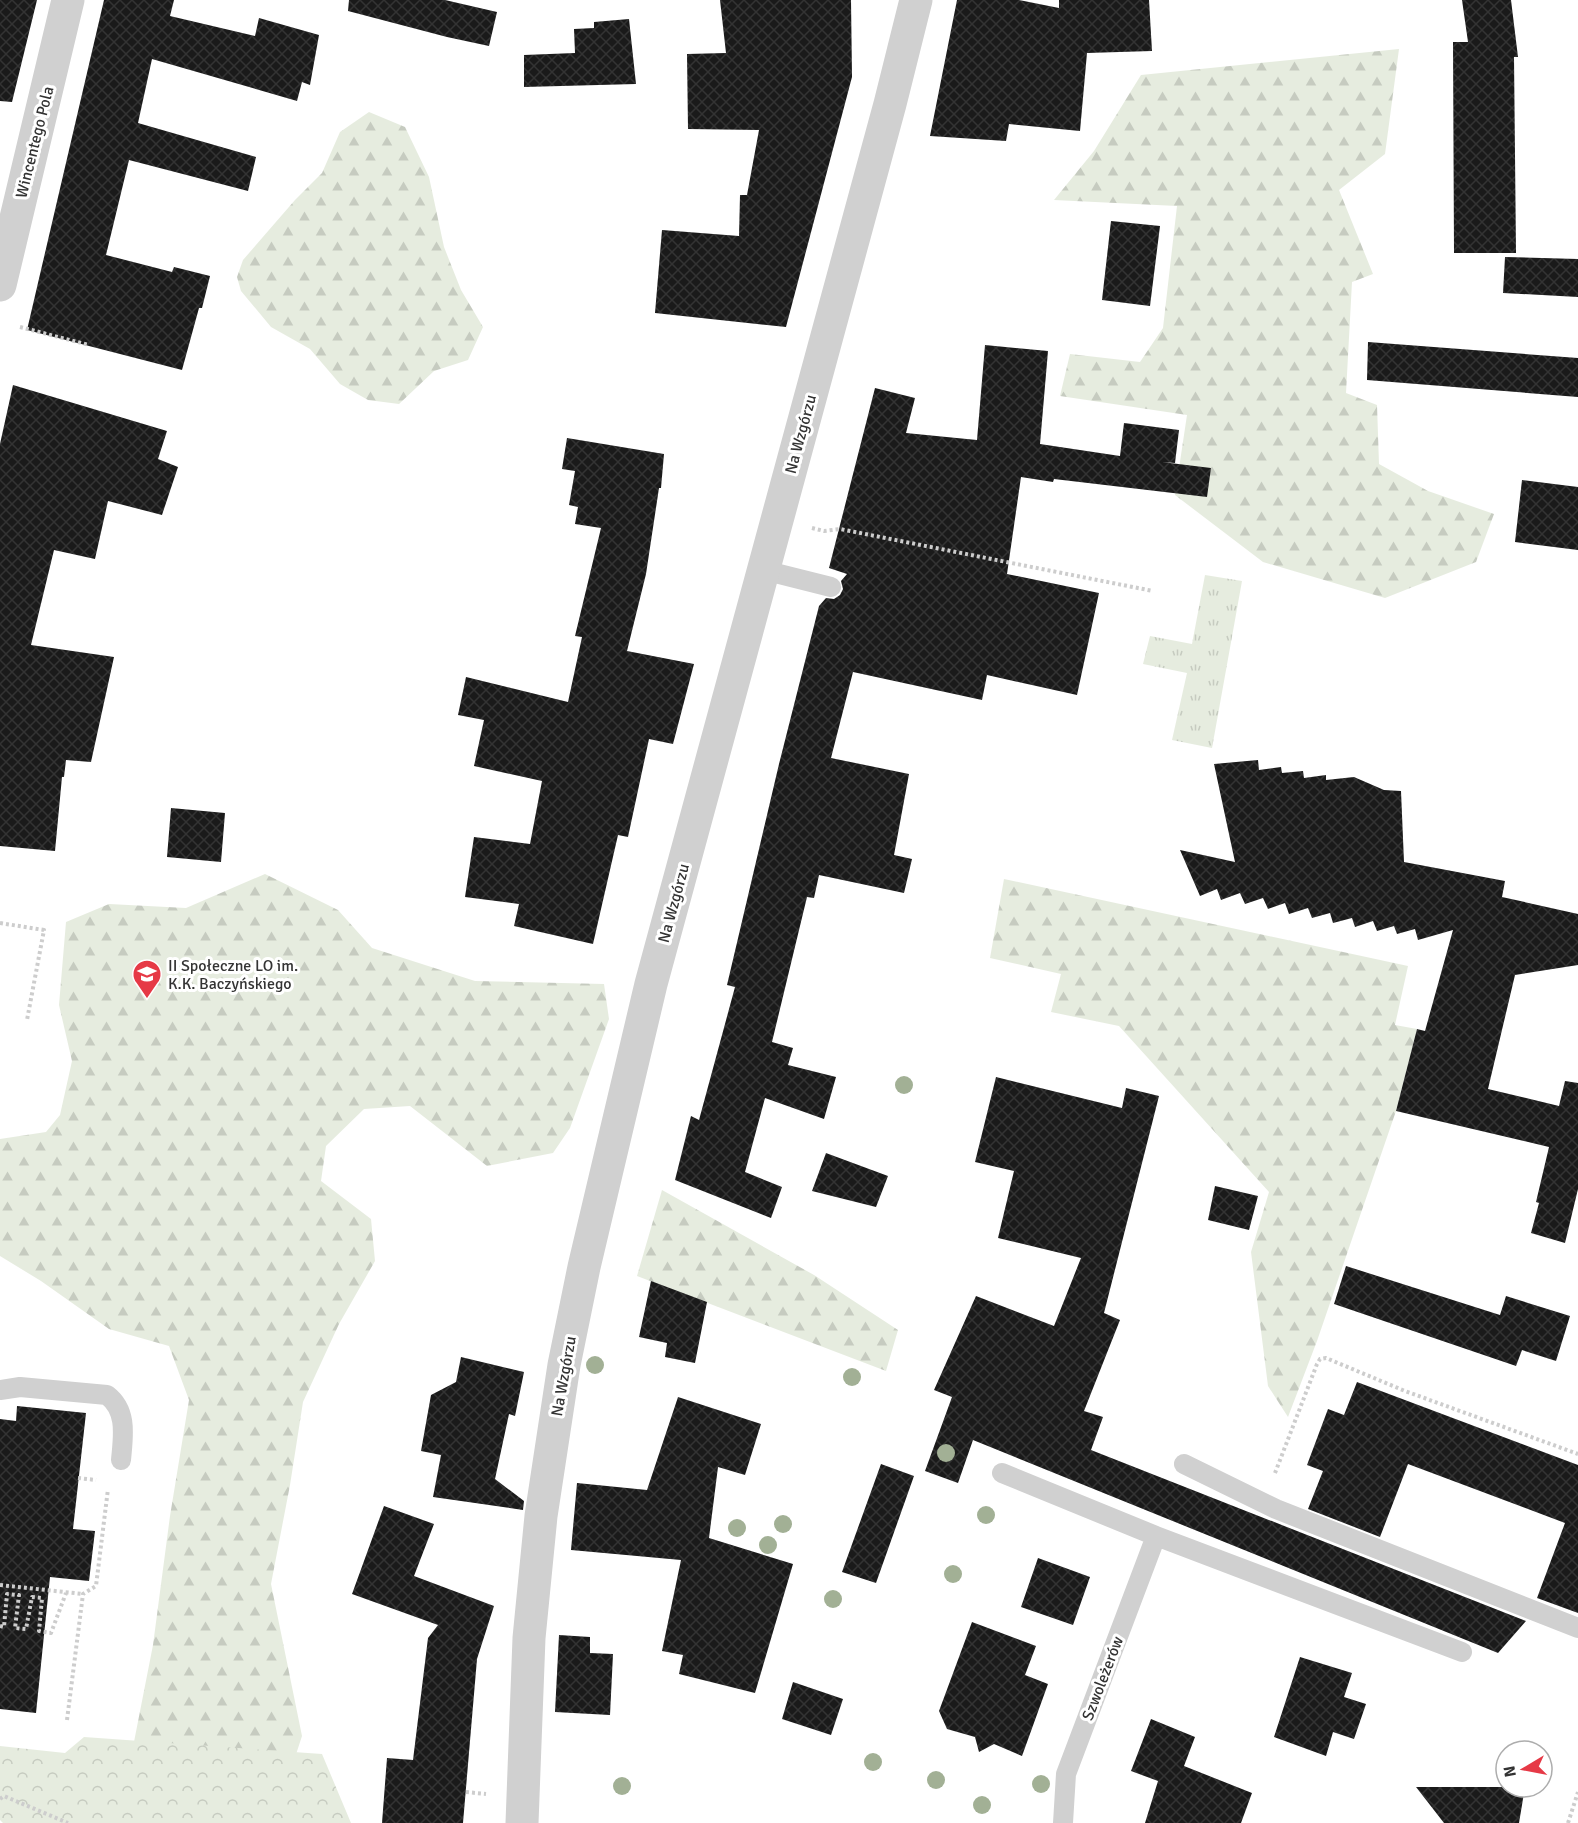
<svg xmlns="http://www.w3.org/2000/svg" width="1578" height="1823" font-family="Signika,sans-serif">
<defs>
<pattern id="grass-tufts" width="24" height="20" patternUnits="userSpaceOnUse" patternTransform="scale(1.5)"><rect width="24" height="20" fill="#e6ecdf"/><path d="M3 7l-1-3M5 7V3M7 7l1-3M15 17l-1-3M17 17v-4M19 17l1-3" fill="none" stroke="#c6cbc0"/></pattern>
<pattern id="forest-firs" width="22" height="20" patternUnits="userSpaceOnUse" patternTransform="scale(1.5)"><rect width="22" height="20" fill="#e6ecdf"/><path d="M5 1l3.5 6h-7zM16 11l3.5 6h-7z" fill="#c6cbc0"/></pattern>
<pattern id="park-crowns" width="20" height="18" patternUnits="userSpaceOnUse" patternTransform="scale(1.5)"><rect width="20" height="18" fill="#e6ecdf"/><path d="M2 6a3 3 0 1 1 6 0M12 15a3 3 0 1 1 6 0" fill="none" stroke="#c6cbc0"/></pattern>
<pattern id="building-cross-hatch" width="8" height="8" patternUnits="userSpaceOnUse" patternTransform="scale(1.5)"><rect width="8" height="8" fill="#1a1a1a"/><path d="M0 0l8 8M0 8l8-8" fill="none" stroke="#333"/></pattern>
</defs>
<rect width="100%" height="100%" fill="#fff"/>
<path fill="url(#grass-tufts)" d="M 1205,575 L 1242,581 L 1212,748 L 1172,740 L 1187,673 L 1143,664 L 1150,636 L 1192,644 Z"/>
<path fill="url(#forest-firs)" d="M 1399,49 L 1385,154 L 1339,190 L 1373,274 L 1352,282 L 1346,393 L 1377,405 L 1379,464 L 1428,491 L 1494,514 L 1476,562 L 1385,598 L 1263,562 L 1175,495 L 1187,415 L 1060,396 L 1070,354 L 1140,362 L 1163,328 L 1177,206 L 1054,200 L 1094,151 L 1141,75 Z
M 369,112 L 405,127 L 429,177 L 444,247 L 461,290 L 483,327 L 468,360 L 434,371 L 399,404 L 368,400 L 340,384 L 310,349 L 271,327 L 241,291 L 237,277 L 243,260 L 295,200 L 322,173 L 340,132 Z
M 265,874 L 338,910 L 372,948 L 475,981 L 604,984 L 609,1019 L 570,1128 L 553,1153 L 487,1166 L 410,1106 L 364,1109 L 326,1146 L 321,1181 L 371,1219 L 375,1261 L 339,1324 L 303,1402 L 290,1485 L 271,1584 L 302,1736 L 284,1791 L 263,1823 L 133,1747 L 153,1645 L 170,1516 L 189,1400 L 169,1346 L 109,1329 L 41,1281 L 0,1256 L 0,1139 L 46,1132 L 60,1115 L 72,1061 L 59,1005 L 66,922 L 109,904 L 186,908 Z
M 1004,879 L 1408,966 L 1395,1025 L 1417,1029 L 1396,1111 L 1317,1341 L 1288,1417 L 1268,1386 L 1251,1252 L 1269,1192 L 1119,1026 L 1051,1012 L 1061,974 L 990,958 Z
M 662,1190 L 814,1275 L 898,1330 L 886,1371 L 637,1276 Z"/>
<path fill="url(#park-crowns)" d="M 84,1737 L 322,1754 L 351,1823 L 3,1823 L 0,1820 L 0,1746 L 65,1753 Z"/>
<path fill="url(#building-cross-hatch)" d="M 0,0 L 37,0 L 12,102 L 0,101 Z
M 104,0 L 174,0 L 170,16 L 255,36 L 259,18 L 319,35 L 310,85 L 302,82 L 297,101 L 152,59 L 138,123 L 256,157 L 248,191 L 129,160 L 106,255 L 172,272 L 174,267 L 210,276 L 202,308 L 199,308 L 182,370 L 27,330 Z
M 349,0 L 445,0 L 497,12 L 489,46 L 447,37 L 348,11 Z
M 720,0 L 851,0 L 852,77 L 786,327 L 655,313 L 662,230 L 739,236 L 740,195 L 747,195 L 759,130 L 688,129 L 687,54 L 726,53 Z
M 957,0 L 1019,0 L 1059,8 L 1059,0 L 1149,0 L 1152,51 L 1087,53 L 1080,131 L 1009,124 L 1006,141 L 930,136 Z
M 1462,0 L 1511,0 L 1518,57 L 1514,57 L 1516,253 L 1454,253 L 1453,42 L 1468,42 Z
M 629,19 L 636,84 L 524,87 L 524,55 L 575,53 L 574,29 L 594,28 L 594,22 Z
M 1111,221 L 1160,226 L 1150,306 L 1102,300 Z
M 1505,257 L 1578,259 L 1578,297 L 1503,293 Z
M 1368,342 L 1578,358 L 1578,397 L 1367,380 Z
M 985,345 L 1048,351 L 1040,444 L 1120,456 L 1124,423 L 1179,430 L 1175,463 L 1162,462 L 1211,468 L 1207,497 L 1054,479 L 1053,482 L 1021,477 L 1007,574 L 1099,593 L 1077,695 L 987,675 L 982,700 L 853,672 L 831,758 L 909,774 L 894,855 L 912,859 L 904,893 L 819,875 L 814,898 L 807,897 L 772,1042 L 793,1048 L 788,1065 L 836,1077 L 824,1119 L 765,1098 L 745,1172 L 782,1187 L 771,1218 L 675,1180 L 691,1116 L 699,1120 L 735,987 L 727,985 L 779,764 L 819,606 L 826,598 L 834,599 L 840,595 L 843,589 L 841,581 L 847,574 L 829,568 L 875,388 L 915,398 L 906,433 L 977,440 Z
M 13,385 L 167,431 L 158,459 L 178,467 L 162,515 L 108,501 L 95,559 L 54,550 L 31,645 L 114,657 L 91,762 L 66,760 L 64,777 L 62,777 L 55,851 L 0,846 L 0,444 Z
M 567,438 L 664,454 L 661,488 L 659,488 L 646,574 L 627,651 L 694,664 L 673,744 L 649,739 L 628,837 L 618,835 L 593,944 L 514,926 L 519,904 L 465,897 L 474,837 L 530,844 L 542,781 L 474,766 L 484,720 L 458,715 L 466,677 L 568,702 L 582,637 L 575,636 L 601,528 L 575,524 L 578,507 L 569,505 L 575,471 L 562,469 Z
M 1522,480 L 1578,487 L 1578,550 L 1515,542 Z
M 1258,760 L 1259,770 L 1281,767 L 1282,773 L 1303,771 L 1304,778 L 1326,775 L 1326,780 L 1354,777 L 1384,790 L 1401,791 L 1404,862 L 1505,881 L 1502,897 L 1578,914 L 1578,965 L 1515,975 L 1488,1089 L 1559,1106 L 1565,1081 L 1578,1083 L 1578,1189 L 1565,1243 L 1531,1233 L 1539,1203 L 1536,1202 L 1549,1147 L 1396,1111 L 1417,1029 L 1425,1031 L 1453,930 L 1418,940 L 1415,929 L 1397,934 L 1394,926 L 1377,931 L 1373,921 L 1355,927 L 1352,918 L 1333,923 L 1330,913 L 1312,918 L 1308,908 L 1289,914 L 1285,903 L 1268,909 L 1263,898 L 1245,904 L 1240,893 L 1221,900 L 1217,889 L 1200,896 L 1180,850 L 1235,862 L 1214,764 Z
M 171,808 L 225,813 L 221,862 L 167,857 Z
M 996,1077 L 1122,1108 L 1126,1088 L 1159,1096 L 1104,1313 L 1120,1320 L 1084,1411 L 1103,1417 L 1091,1450 L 1526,1621 L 1498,1653 L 973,1440 L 958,1483 L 925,1471 L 952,1397 L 934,1390 L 976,1296 L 1054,1326 L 1081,1258 L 998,1238 L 1014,1171 L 975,1162 Z
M 826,1153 L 888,1176 L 876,1207 L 812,1191 Z
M 1215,1186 L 1258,1196 L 1249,1230 L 1208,1220 Z
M 1346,1266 L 1500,1315 L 1506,1296 L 1570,1316 L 1556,1361 L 1522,1350 L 1516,1366 L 1334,1304 Z
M 651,1281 L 707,1302 L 695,1363 L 665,1357 L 667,1343 L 639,1337 Z
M 461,1357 L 524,1372 L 515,1416 L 509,1414 L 495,1479 L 524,1501 L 523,1510 L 433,1497 L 441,1455 L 421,1451 L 431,1395 L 456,1382 Z
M 1357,1382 L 1578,1465 L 1578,1613 L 1537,1598 L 1565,1523 L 1408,1464 L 1380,1537 L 1308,1509 L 1323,1471 L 1307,1465 L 1328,1409 L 1344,1415 Z
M 678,1397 L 761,1424 L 745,1475 L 718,1467 L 709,1538 L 793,1564 L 755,1693 L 679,1674 L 683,1655 L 662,1651 L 681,1560 L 571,1550 L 577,1483 L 647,1490 Z
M 17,1406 L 86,1413 L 73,1529 L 95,1531 L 89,1581 L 50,1577 L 36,1713 L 0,1709 L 0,1419 L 16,1421 Z
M 881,1464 L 914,1476 L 876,1583 L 842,1572 Z
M 384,1506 L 434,1524 L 414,1576 L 494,1606 L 477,1659 L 463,1823 L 382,1823 L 387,1758 L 413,1760 L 428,1638 L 438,1625 L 352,1594 Z
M 1038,1558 L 1090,1577 L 1073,1625 L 1021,1607 Z
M 972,1622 L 1036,1646 L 1025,1675 L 1048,1684 L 1022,1756 L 994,1744 L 979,1752 L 975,1737 L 947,1729 L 939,1711 Z
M 559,1635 L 590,1637 L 590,1653 L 613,1654 L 610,1715 L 555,1712 Z
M 1300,1657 L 1352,1673 L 1344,1697 L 1366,1704 L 1354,1739 L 1333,1732 L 1326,1756 L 1274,1737 Z
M 793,1682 L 843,1699 L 831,1735 L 782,1719 Z
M 1151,1719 L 1195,1737 L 1184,1766 L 1252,1793 L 1241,1823 L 1145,1823 L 1158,1781 L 1131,1771 Z
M 1416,1787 L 1525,1787 L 1519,1823 L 1444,1823 Z"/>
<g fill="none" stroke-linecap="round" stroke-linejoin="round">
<path stroke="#cdcdcd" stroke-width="4" stroke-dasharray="3 3" stroke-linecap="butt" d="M 20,327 L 89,345
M 812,528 L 824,531 L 840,529 L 1153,591
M 0,923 L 44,930 L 27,1020
M 1275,1473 L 1317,1364 L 1320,1359 L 1326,1358 L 1405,1391 L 1578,1454
M 78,1478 L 96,1480
M 0,1585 L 83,1594
M 0,1626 L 4,1627 L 7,1594 L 19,1595 L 15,1628 L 26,1629 L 32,1597 L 42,1598 L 39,1631 L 51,1633 L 66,1593
M 67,1720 L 83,1594 L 96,1586 L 108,1489
M 466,1792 L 486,1794
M 0,1799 L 4,1796 L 68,1823
M 1568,1823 L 1578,1792"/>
<path stroke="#d0d0d0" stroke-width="20" d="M 763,570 L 831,587
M 0,1390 L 20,1387 L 107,1395 C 128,1411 123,1437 121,1460
M 1184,1464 L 1276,1509 L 1578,1628
M 1002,1473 L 1156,1536 L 1462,1652
M 1063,1823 L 1066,1774 L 1156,1536"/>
<path stroke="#d0d0d0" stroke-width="33" d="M 0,285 L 68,0
M 522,1823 L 529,1638 L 541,1516 L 564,1365 L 584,1267 L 651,984 L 890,104 L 916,0"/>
</g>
<g fill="#a2b095">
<circle cx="904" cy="1085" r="9"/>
<circle cx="595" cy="1365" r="9"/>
<circle cx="852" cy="1377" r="9"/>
<circle cx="946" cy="1453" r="9"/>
<circle cx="986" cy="1515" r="9"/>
<circle cx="783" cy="1524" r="9"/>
<circle cx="737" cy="1528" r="9"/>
<circle cx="768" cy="1545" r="9"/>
<circle cx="953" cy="1574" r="9"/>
<circle cx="833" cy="1599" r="9"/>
<circle cx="873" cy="1762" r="9"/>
<circle cx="936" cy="1780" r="9"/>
<circle cx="1041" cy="1784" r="9"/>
<circle cx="622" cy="1786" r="9"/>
<circle cx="982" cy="1805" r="9"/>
</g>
<defs>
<g id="school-pin" transform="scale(1.5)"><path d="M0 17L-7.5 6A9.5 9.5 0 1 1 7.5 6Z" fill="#e63946" stroke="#fff"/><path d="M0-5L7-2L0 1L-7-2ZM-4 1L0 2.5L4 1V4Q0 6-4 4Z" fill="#fff"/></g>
</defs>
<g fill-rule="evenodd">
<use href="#school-pin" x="147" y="974"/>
</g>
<g text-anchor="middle" stroke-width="6" stroke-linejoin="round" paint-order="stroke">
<g font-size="16" fill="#333" stroke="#fff">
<text transform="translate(34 142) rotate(-76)" y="6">Wincentego Pola</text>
<text transform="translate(800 434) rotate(-75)" y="6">Na Wzgórzu</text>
<text transform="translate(673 903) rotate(-75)" y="6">Na Wzgórzu</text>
<text transform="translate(563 1376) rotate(-80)" y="6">Na Wzgórzu</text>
<text transform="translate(1102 1678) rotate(-69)" y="6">Szwoleżerów</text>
</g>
<g font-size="16" fill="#333" stroke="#fff" text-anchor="start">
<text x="168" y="971">II Społeczne LO im.<tspan x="168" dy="18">K.K. Baczyńskiego</tspan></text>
</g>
</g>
<g transform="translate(1524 1769) rotate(260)"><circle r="28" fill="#ffffff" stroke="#adadad" stroke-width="1.5"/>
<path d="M0-4.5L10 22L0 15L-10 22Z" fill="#e63946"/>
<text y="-9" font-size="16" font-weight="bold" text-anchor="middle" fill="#333333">N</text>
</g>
</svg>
